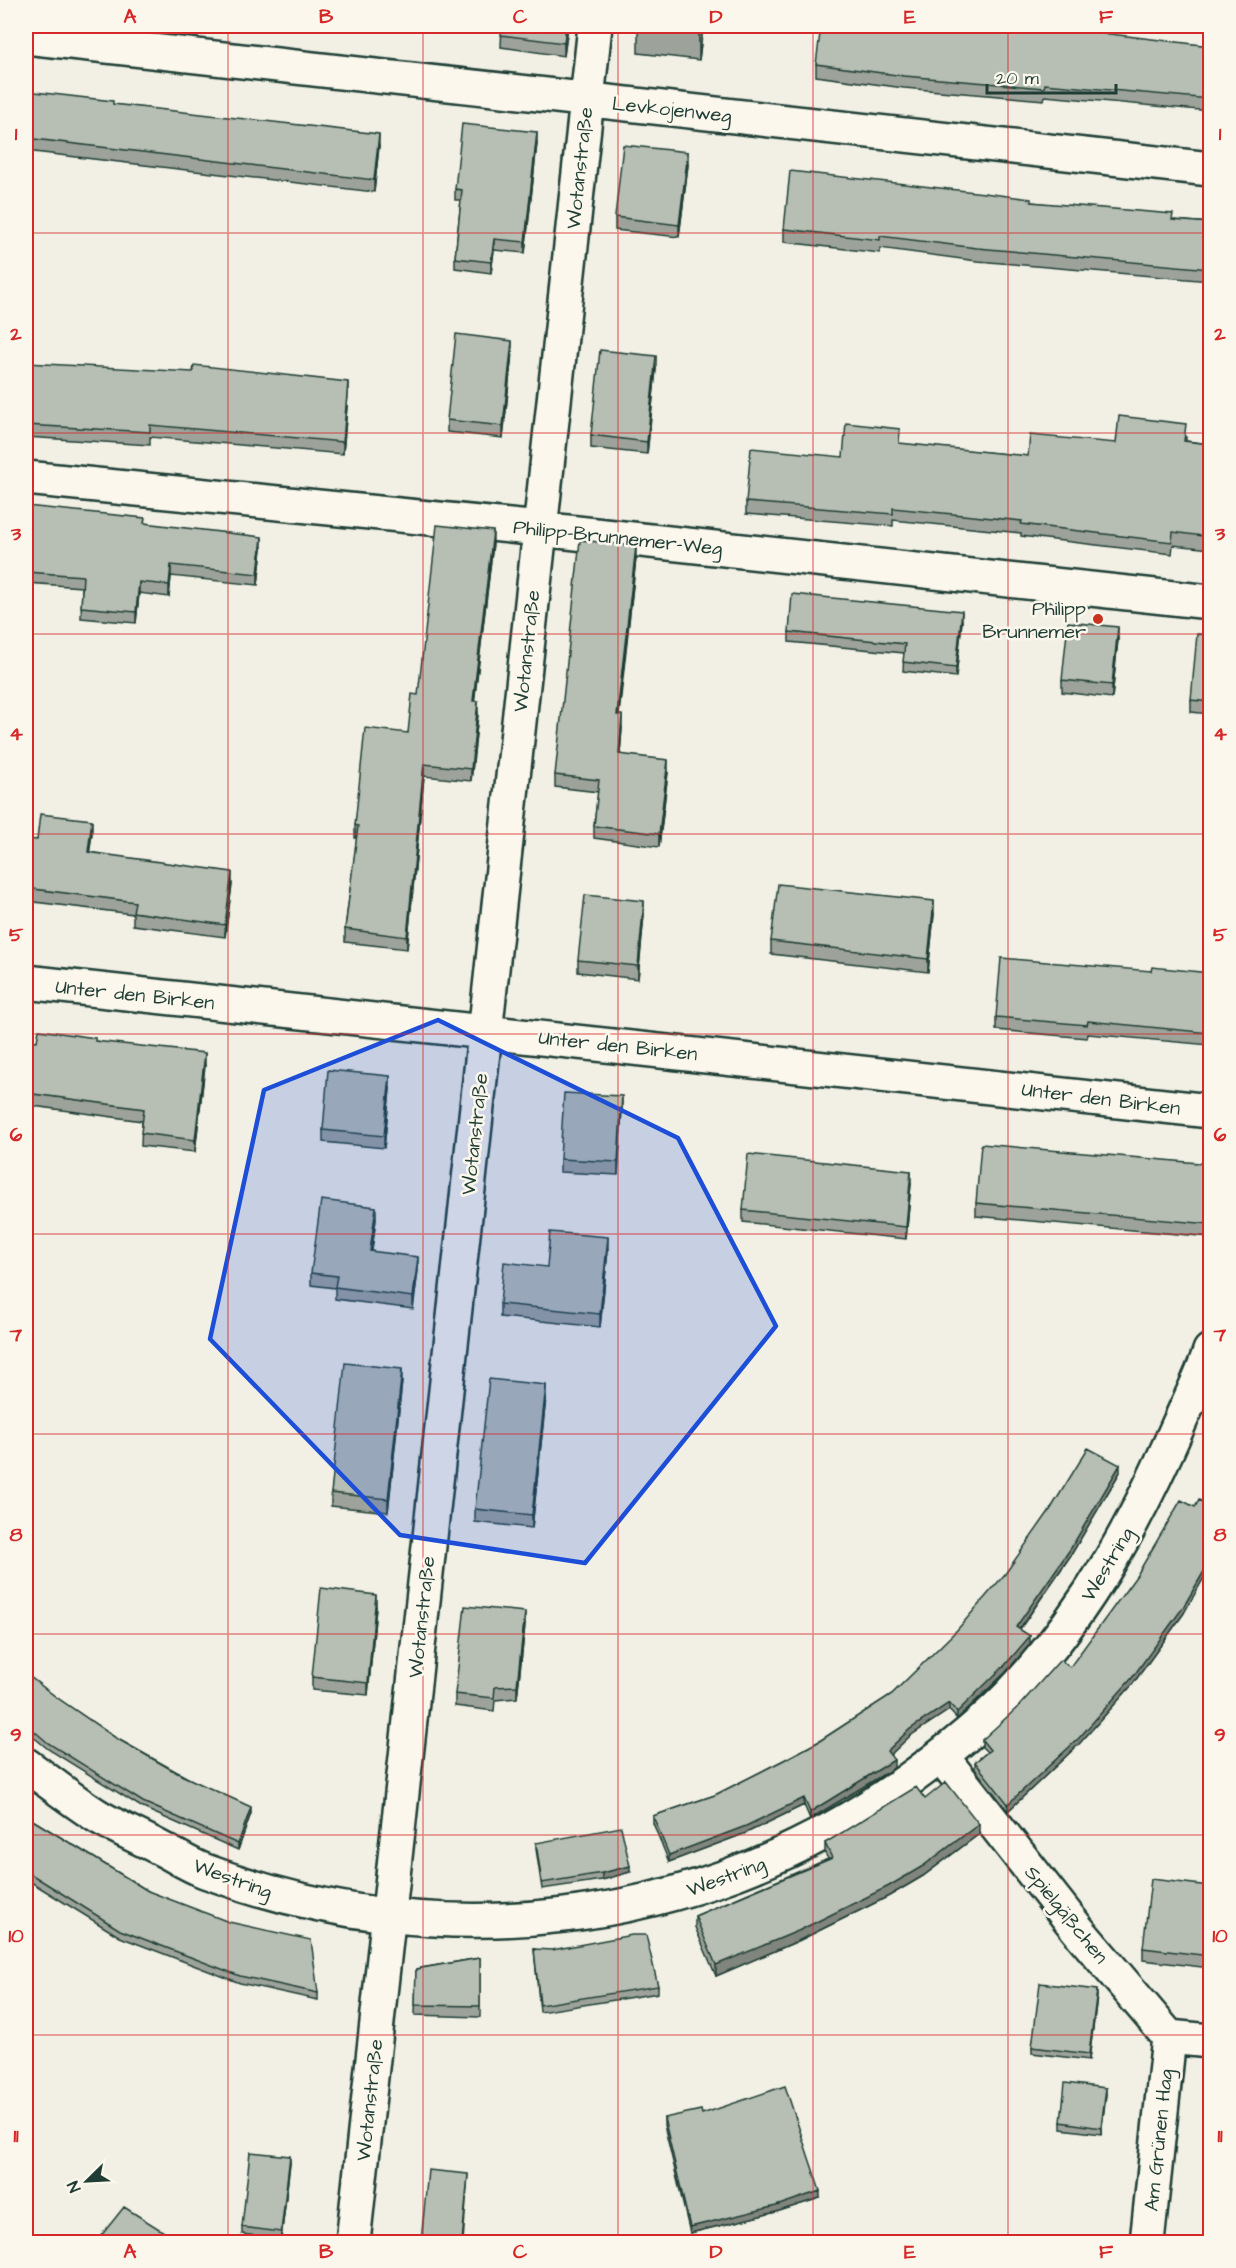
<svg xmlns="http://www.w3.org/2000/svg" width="1236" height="2268" font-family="'Architects Daughter',sans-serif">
<rect width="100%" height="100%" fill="#f2f0e5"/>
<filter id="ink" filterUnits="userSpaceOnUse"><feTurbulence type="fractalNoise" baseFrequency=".0167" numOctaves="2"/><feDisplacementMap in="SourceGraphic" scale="12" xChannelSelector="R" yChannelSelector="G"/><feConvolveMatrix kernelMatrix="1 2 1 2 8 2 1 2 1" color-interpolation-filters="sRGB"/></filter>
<g filter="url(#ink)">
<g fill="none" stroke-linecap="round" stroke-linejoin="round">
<g stroke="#1f3d34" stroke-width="38">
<path id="minor" d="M 26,37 L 1210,169
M 26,478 L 540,529 L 1210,602
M 26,982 L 1210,1111
M 942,1757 L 1078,1930 L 1169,2037 L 1210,2041
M 26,1765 C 50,1782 73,1801 99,1817 C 118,1828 139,1837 158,1847 C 174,1855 189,1865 205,1871 C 440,1958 694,1930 900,1786 C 942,1756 985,1723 1019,1685 C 1091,1604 1135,1524 1178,1426 C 1189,1401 1202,1376 1210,1351
M 353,2242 L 595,26
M 1147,2242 L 1169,2037"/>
</g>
<use href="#minor" stroke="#fbf7ec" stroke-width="33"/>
</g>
<path fill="#9da39a" stroke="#1f3d34" stroke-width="1.5" d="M 381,26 L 401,26 L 401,28 Z
M 502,26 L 568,26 L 564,56 L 501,47 Z
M 638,26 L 703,26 L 699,60 L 638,53 Z
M 1210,46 L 1210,111 L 1045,96 L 1044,100 L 904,88 L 816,76 L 816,64 Z
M 26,91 L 379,146 L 374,192 L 26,151 Z
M 537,143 L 525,253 L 494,250 L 491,273 L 455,268 L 455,258 L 461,200 L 455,200 L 455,189 Z
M 688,165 L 679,237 L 615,230 L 615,217 Z
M 1031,202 L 1173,220 L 1210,223 L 1210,281 L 977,261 L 880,248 L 880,253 L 784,242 L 784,229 Z
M 512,353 L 503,438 L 447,432 L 447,420 Z
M 26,363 L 348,394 L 343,454 L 150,437 L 150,445 L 26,437 Z
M 656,369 L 647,454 L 591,448 L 591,435 Z
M 1186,437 L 1186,441 L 1210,444 L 1210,549 L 1173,545 L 1172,554 L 1021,536 L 1021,533 L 893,520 L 893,526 L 746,514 L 746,502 L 843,457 L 900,444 L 1028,456 L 1116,443 Z
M 26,506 L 144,523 L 262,548 L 258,585 L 171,576 L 169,597 L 139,593 L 136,623 L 81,618 L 82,587 L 26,583 Z
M 493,543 L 474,701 L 478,714 L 471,781 L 424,776 L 407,949 L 345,942 L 345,929 L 357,838 L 355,838 L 355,825 L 408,733 L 418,695 Z
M 636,558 L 619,715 L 622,728 L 620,754 L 668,772 L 659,847 L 594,838 L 594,826 L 598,792 L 555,787 L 555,775 Z
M 962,621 L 956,677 L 903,671 L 904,653 L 789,642 L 789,632 Z
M 1210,635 L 1210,714 L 1191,712 L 1191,700 Z
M 1118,639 L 1112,698 L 1062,692 L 1062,680 Z
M 92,833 L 89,852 L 232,884 L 225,937 L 133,925 L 133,914 L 26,901 L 26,839 L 37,840 Z
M 644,914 L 638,979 L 578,972 L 578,960 Z
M 934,914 L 928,972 L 771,954 L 771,941 Z
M 1151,971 L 1210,973 L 1210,1045 L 1088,1034 L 1087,1038 L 996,1030 L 996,1017 Z
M 26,1040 L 37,1041 L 95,1041 L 205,1065 L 195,1152 L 141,1146 L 142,1121 L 26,1105 Z
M 390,1089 L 384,1148 L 323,1142 L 323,1130 Z
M 622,1108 L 618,1175 L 560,1172 L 560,1159 Z
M 1210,1164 L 1210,1237 L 976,1216 L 976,1203 Z
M 911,1183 L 906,1239 L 743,1222 L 743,1210 Z
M 376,1219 L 372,1251 L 418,1270 L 413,1309 L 335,1299 L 335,1288 L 311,1285 L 311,1273 Z
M 608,1250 L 600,1327 L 500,1317 L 500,1304 L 547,1267 Z
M 402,1381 L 388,1512 L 331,1506 L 331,1493 Z
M 546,1397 L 532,1528 L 475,1522 L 475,1509 Z
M 1120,1472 L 1071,1555 L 1020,1629 L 1030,1644 L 1005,1673 L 957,1719 L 949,1710 L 910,1736 L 890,1755 L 894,1768 L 810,1819 L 804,1805 L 746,1833 L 669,1862 L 653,1823 L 653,1816 L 715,1795 L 784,1760 L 818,1742 L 892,1694 Z
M 376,1607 L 368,1695 L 312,1690 L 312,1677 Z
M 1184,1613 L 1132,1685 L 1079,1744 L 1008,1811 L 975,1769 L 975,1762 L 987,1752 L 982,1747 L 982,1740 L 1070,1667 Z
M 525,1625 L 517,1698 L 495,1700 L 494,1711 L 455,1706 L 455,1694 Z
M 26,1674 L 56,1697 L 116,1738 L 251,1813 L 238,1850 L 143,1808 L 48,1749 L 26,1731 Z
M 925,1799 L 979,1834 L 923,1876 L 889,1896 L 798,1941 L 716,1976 L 695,1927 L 695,1916 L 828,1859 L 825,1853 L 825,1843 Z
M 26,1816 L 148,1891 L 318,1993 L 318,2000 L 240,1983 L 120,1937 L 26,1879 Z
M 536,1843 L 630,1872 L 602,1880 L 542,1889 L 536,1849 Z
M 1210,1886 L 1210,1968 L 1143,1960 L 1143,1948 Z
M 534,1949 L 658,1986 L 658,1993 L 540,2012 Z
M 480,1958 L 480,2017 L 415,2015 L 416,1969 Z
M 1097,1996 L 1089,2060 L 1032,2053 L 1032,2047 Z
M 1106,2094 L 1101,2134 L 1061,2129 L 1061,2122 Z
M 702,2114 L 820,2198 L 776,2212 L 690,2233 L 664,2125 L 664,2118 Z
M 290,2163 L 281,2239 L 242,2234 L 242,2227 Z"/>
<path fill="#80857d" stroke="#1f3d34" stroke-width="1.5" d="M 566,26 L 568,26 L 564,56 L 564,43 Z
M 700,26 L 703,26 L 699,60 L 699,31 Z
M 537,132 L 537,143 L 525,253 L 525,242 Z
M 379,134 L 379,146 L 374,192 L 374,180 Z
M 688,152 L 688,165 L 679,237 L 679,225 Z
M 494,239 L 494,250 L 491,273 L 491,262 Z
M 512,341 L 512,353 L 503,438 L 503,426 Z
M 656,356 L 656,369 L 647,454 L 647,442 Z
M 348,382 L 348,394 L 343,454 L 343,442 Z
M 493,531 L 493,543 L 473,713 L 473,701 Z
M 262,537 L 262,548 L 258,585 L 258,574 Z
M 636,546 L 636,558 L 617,727 L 617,715 Z
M 171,565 L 171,576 L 169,597 L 169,585 Z
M 139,582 L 139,593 L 136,623 L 136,612 Z
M 962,611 L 962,621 L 956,677 L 956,668 Z
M 1118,627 L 1118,639 L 1112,698 L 1112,685 Z
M 478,701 L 478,714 L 471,781 L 471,769 Z
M 622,715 L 622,728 L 619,766 L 619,754 Z
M 668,760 L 668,772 L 659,847 L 659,834 Z
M 424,764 L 424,776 L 407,949 L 407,937 Z
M 92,820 L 92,833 L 88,864 L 88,852 Z
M 232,872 L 232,884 L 225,937 L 225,925 Z
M 644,901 L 644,914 L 638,979 L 638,966 Z
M 934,901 L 934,914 L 928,972 L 928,959 Z
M 205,1053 L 205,1065 L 195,1152 L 195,1140 Z
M 390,1076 L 390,1089 L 384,1148 L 384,1136 Z
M 622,1096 L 622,1108 L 618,1175 L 618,1162 Z
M 911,1171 L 911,1183 L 906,1239 L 906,1227 Z
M 376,1207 L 376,1219 L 370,1263 L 370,1251 Z
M 608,1237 L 608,1250 L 600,1327 L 600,1314 Z
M 418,1257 L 418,1270 L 413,1309 L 413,1297 Z
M 402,1369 L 402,1381 L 388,1512 L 388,1499 Z
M 546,1385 L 546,1397 L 532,1528 L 532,1515 Z
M 1120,1465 L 1120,1472 L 1071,1555 L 1016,1634 L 1016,1627 Z
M 1210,1561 L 1210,1567 L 1184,1613 L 1132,1685 L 1079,1744 L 1008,1811 L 1008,1804 Z
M 376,1595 L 376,1607 L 368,1695 L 368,1683 Z
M 525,1612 L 525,1625 L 517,1698 L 517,1686 Z
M 1030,1636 L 1030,1644 L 1005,1673 L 957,1719 L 957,1712 Z
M 949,1703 L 949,1710 L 910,1736 L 887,1758 L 887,1751 L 910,1729 Z
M 894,1760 L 894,1768 L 810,1819 L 810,1812 Z
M 804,1798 L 804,1805 L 746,1833 L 669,1862 L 669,1855 Z
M 251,1807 L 251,1813 L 238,1850 L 238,1844 Z
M 979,1824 L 979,1834 L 923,1876 L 889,1896 L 798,1941 L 716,1976 L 716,1965 Z
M 630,1866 L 630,1872 L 602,1880 L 602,1873 Z
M 1097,1990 L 1097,1996 L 1089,2060 L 1089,2054 Z
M 1106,2088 L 1106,2094 L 1101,2134 L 1101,2128 Z
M 290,2156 L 290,2163 L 281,2239 L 281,2232 Z
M 468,2174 L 463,2242 L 462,2242 Z
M 820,2191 L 820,2198 L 776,2212 L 690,2233 L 690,2227 Z"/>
<path fill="#b7beb3" stroke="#1f3d34" stroke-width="1.5" d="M 502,26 L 566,26 L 564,43 L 501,35 Z
M 654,26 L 700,26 L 699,31 Z
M 821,26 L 1011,26 L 1085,31 L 1210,46 L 1210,99 L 1045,84 L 1044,88 L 904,76 L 816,64 Z
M 26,91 L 113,101 L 113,104 L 379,134 L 374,180 L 26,138 Z
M 462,124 L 537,132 L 525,242 L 494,239 L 491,262 L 455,258 L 462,190 L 455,189 Z
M 623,145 L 688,152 L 679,225 L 615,217 Z
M 790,171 L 984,193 L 1031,199 L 1031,202 L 1173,214 L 1172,220 L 1210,223 L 1210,269 L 977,248 L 880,236 L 880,240 L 784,229 Z
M 456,334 L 512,341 L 503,426 L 447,420 Z
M 600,350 L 656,356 L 647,442 L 591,435 Z
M 26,363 L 193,372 L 194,365 L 348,382 L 343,442 L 150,425 L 150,432 L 26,425 Z
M 1119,416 L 1186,424 L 1184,441 L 1210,444 L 1210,537 L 1173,532 L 1172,542 L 1021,524 L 1022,521 L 893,508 L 893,514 L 746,502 L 751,448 L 843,457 L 846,423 L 900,429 L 899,443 L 1028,456 L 1030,435 L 1116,443 Z
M 26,506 L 145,518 L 144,523 L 262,537 L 258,574 L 171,565 L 169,585 L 139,582 L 136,612 L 81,607 L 83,576 L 26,572 Z
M 437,525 L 493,531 L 473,701 L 478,701 L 471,769 L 424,764 L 407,937 L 345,929 L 358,826 L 355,825 L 365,728 L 408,733 L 412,694 L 418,695 Z
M 580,540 L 636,546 L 617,715 L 622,715 L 619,754 L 668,760 L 659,834 L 594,826 L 599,780 L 555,775 Z
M 792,594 L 962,611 L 956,668 L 903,662 L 905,644 L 789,632 Z
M 1068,622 L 1118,627 L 1112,685 L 1062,680 Z
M 1197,634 L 1210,635 L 1210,702 L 1191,700 Z
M 40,814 L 92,820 L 88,852 L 232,872 L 225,925 L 133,912 L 135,902 L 26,888 L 26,839 L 37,840 Z
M 778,884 L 934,901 L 928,959 L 771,941 Z
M 585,895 L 644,901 L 638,966 L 578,960 Z
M 1001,958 L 1151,971 L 1152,967 L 1210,973 L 1210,1033 L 1088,1021 L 1087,1025 L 996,1017 Z
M 39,1030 L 95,1038 L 95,1041 L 205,1053 L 195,1140 L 141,1133 L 144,1109 L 26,1093 L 26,1040 L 37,1041 Z
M 328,1070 L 390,1076 L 384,1136 L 323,1130 Z
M 564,1093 L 622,1096 L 618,1162 L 560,1159 Z
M 981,1144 L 1210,1164 L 1210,1224 L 976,1203 Z
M 748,1154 L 911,1171 L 906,1227 L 743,1210 Z
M 321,1200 L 376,1207 L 370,1251 L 418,1257 L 413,1297 L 335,1287 L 337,1276 L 311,1273 Z
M 550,1232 L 608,1237 L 600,1314 L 500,1304 L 504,1262 L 547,1267 Z
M 345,1363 L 402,1369 L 388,1499 L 331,1493 Z
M 489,1379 L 546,1385 L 532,1515 L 475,1509 Z
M 1088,1448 L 1120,1465 L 1071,1548 L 1016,1627 L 1030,1636 L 1005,1665 L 957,1712 L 949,1703 L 910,1729 L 887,1751 L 894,1760 L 810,1812 L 804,1798 L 746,1826 L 669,1855 L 653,1816 L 715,1795 L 784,1760 L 818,1742 L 892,1694 L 957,1630 L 1005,1574 L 1050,1510 Z
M 1181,1500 L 1195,1507 L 1199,1500 L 1210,1506 L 1210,1561 L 1184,1606 L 1132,1678 L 1079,1738 L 1008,1804 L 975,1762 L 990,1750 L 982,1740 L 1019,1706 L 1060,1660 L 1070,1667 L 1137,1575 Z
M 321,1588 L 376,1595 L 368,1683 L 312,1677 Z
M 465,1606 L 525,1612 L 517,1686 L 495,1687 L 494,1698 L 455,1694 Z
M 26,1674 L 56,1697 L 116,1738 L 181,1775 L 251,1807 L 238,1844 L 143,1802 L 48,1743 L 26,1724 Z
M 946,1782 L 979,1824 L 923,1866 L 889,1886 L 798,1931 L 716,1965 L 695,1916 L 832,1858 L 825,1843 L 916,1787 L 925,1799 Z
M 26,1816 L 148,1891 L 229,1922 L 311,1940 L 318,1993 L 240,1976 L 120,1930 L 26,1871 Z
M 621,1827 L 630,1866 L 602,1873 L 542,1883 L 536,1843 Z
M 1151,1879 L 1210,1886 L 1210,1956 L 1143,1948 Z
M 632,1935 L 646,1935 L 658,1986 L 540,2005 L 534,1949 L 552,1950 Z
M 480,1958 L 480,2006 L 415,2005 L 416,1969 Z
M 1040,1983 L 1097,1990 L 1089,2054 L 1032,2047 Z
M 1065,2083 L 1106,2088 L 1101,2128 L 1061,2122 Z
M 785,2086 L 820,2191 L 776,2206 L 690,2227 L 664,2118 L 701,2110 L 702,2114 Z
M 1210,2100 L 1210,2115 L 1209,2115 Z
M 250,2152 L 290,2156 L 281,2232 L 242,2227 Z
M 428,2170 L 468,2174 L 462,2242 L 421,2242 Z
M 124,2207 L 180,2242 L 96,2242 Z"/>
</g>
<path fill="#1d4ed8" fill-opacity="0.2" stroke="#1d4ed8" stroke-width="4.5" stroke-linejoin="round" d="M 438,1020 L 678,1138 L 776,1326 L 585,1563 L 400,1535 L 210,1339 L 264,1090 Z"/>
<path fill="none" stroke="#d62828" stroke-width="1.5" stroke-opacity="0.55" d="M 228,26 L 228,2242M 423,26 L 423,2242M 618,26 L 618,2242M 813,26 L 813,2242M 1008,26 L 1008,2242M 26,233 L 1210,233M 26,433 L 1210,433M 26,634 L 1210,634M 26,834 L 1210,834M 26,1034 L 1210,1034M 26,1234 L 1210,1234M 26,1434 L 1210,1434M 26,1634 L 1210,1634M 26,1835 L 1210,1835M 26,2035 L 1210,2035"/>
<circle fill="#c8321e" stroke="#fbf7ec" stroke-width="2" cx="1098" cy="619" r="6"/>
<g text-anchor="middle" stroke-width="5" stroke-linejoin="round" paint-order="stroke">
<g font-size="20" fill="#1f3d34" stroke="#fbf7ec">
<text transform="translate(672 109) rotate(6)" y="7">Levkojenweg</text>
<text transform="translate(579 168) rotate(-84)" y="7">Wotanstraße</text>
<text transform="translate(618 537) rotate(6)" y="7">Philipp-Brunnemer-Weg</text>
<text transform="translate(526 651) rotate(-84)" y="7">Wotanstraße</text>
<text transform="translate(135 994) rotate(6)" y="7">Unter den Birken</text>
<text transform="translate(618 1045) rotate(6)" y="7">Unter den Birken</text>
<text transform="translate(1101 1098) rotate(7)" y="7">Unter den Birken</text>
<text transform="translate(474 1134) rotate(-84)" y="7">Wotanstraße</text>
<text transform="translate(1107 1564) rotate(-59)" y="7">Westring</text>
<text transform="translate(421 1617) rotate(-84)" y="7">Wotanstraße</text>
<text transform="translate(726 1876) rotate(-20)" y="7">Westring</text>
<text transform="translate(233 1878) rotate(20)" y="7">Westring</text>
<text transform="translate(1067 1914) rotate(51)" y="7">Spielgäßchen</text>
<text transform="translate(369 2100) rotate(-84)" y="7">Wotanstraße</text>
<text transform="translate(1158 2140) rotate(-84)" y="7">Am Grünen Hag</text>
</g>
<g font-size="20" fill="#1f3d34" stroke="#fbf7ec" text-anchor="end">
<text x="1086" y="615">Philipp<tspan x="1086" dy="23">Brunnemer</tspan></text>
</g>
</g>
<rect width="1236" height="2268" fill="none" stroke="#fbf7ec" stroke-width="66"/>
<g transform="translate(87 2181) rotate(246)" stroke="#fbf7ec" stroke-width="4.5" paint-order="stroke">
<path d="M0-4.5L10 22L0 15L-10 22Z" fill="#1f3d34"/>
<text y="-9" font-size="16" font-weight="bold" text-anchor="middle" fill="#1f3d34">N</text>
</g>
<path d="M987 84v9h129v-9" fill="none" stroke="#1f3d34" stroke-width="3"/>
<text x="996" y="84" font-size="18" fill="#1f3d34" stroke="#fbf7ec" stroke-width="4.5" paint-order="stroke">20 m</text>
<rect x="33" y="33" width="1170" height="2202" fill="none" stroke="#d62828" stroke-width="2"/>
<g font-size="20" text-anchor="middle" font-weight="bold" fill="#d62828">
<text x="130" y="23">A</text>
<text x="326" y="23">B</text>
<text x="520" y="23">C</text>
<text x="716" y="23">D</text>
<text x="910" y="23">E</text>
<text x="1106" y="23">F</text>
<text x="16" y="140">1</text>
<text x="1220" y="140">1</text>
<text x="16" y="340">2</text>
<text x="1220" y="340">2</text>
<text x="16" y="540">3</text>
<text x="1220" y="540">3</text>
<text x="16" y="740">4</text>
<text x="1220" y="740">4</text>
<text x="16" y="941">5</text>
<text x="1220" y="941">5</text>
<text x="16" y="1141">6</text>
<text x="1220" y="1141">6</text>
<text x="16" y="1341">7</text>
<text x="1220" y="1341">7</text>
<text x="16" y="1541">8</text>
<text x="1220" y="1541">8</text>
<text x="16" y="1741">9</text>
<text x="1220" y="1741">9</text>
<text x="16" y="1942">10</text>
<text x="1220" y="1942">10</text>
<text x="16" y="2142">11</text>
<text x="1220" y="2142">11</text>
<text x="130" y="2258">A</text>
<text x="326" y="2258">B</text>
<text x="520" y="2258">C</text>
<text x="716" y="2258">D</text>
<text x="910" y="2258">E</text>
<text x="1106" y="2258">F</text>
</g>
</svg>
